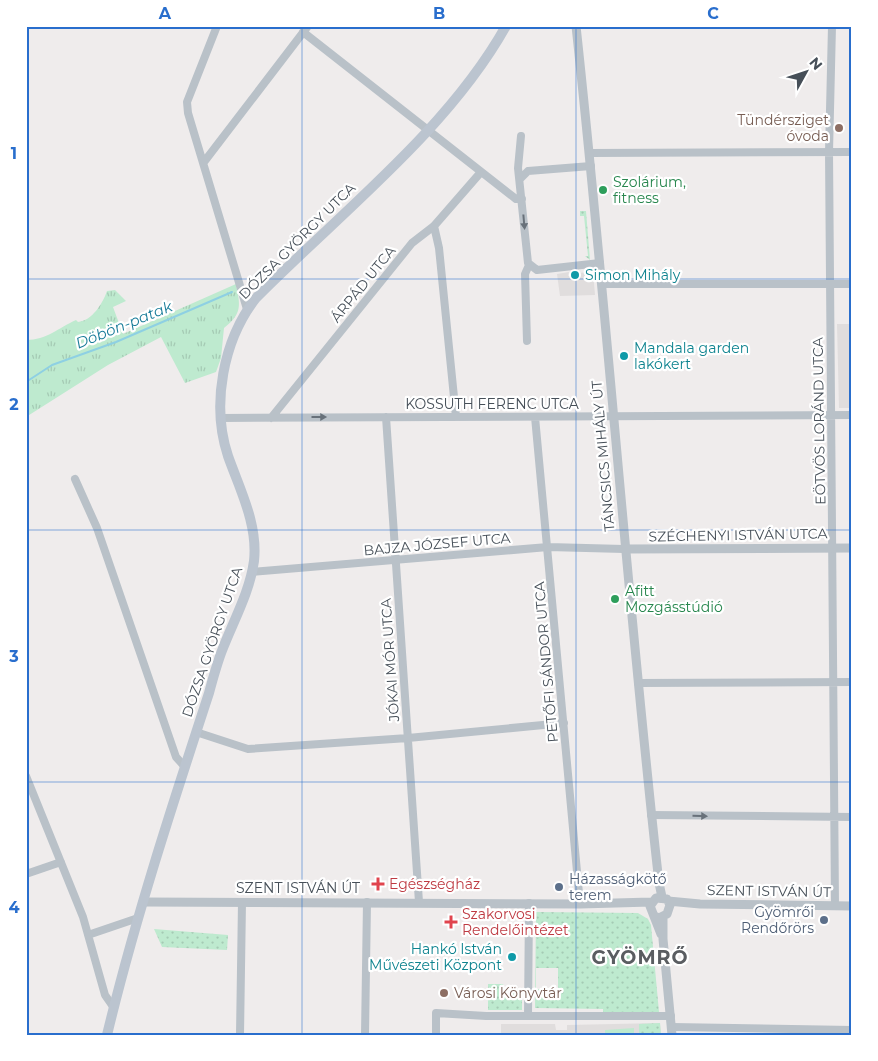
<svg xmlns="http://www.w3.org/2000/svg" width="878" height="1061" font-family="Montserrat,sans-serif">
<defs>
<pattern id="grass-tufts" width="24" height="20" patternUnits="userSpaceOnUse" patternTransform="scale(1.25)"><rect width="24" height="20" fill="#beeacf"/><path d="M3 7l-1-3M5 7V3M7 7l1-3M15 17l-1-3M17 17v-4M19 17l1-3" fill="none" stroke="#a5cab4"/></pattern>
<pattern id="park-dots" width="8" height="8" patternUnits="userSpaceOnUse" patternTransform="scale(1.25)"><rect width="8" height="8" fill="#beeacf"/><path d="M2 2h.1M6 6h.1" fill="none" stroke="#a5cab4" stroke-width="1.8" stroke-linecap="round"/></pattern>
</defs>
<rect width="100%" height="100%" fill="#efecec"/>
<path fill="#e0dddd" d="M 569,272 L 568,276 L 575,273 L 593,272 L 595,295 L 560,296 L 557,274 Z
M 837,324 L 852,324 L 852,408 L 839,408 Z
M 660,1023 L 661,1035 L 501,1035 L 501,1024 L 555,1024 L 556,1030 L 567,1030 L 567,1025 Z"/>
<path fill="url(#grass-tufts)" d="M 236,284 C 240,305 243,313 224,328 L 221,358 L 216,372 L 185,383 L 161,337 L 108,365 L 26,417 L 26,340 C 47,340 58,328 76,320 L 78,322 C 92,321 103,303 107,291 L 115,290 L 126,301 L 113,307 L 123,334 Z"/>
<path fill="url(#park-dots)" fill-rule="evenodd" d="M 580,211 L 586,211 L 590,260 L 585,256 L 588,256 L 584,216 L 580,216 Z
M 536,912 L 638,913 L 648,919 L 651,925 L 659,1012 L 603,1013 L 603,1009 L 535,1008 ZM 536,968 L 558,968 L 558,990 L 536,989 Z
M 154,929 L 228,935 L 227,950 L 162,947 Z
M 488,984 L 503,984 L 504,989 L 522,989 L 522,1010 L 488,1010 Z
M 660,1023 L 661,1035 L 639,1035 L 639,1024 Z"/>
<path fill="#beeacf" d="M 634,1028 L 634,1035 L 605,1035 L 605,1030 Z"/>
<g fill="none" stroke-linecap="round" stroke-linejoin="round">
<path stroke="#8ed0e3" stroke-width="2" d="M 26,382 L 52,365 L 116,342 L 232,292"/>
<path stroke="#b9c1c8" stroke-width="8" d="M 217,26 L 187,102 L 188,113 L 247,309
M 832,26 L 829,152 L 835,905
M 303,32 L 516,199 L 522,199
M 521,136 L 518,168 L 528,263 L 537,270 L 600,263
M 590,153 L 852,152
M 204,162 L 308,26
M 520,179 L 528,171 L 591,166
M 434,226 L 439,248 L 456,417
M 602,284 L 852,284
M 527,341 L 525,274 L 529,265
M 386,417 L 419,902
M 535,417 L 580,904
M 221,418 L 852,415
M 271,418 L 412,243 L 434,226 L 481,172
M 75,479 L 97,528 L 176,757 L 185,767
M 252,572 L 548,547 L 624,549
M 638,683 L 852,682
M 196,732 L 248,749 L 408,738 L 564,723
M 26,776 L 83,917 L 105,995 L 114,1008
M 651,815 L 852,817
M 26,874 L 61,862
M 88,935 L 138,918
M 528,1016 L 529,903
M 672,1027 L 852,1030
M 240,1035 L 242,902
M 365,1035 L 367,902
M 436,1035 L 436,1013 L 486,1016 L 671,1016"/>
<path stroke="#b9c1c8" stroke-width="9" d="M 576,26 C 607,312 627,598 659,883 L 662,897
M 624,549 L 852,548
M 668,901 L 700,904 L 852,906
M 143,902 L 580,904 L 651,902
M 654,916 L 659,918 L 667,914 L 670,905 L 667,899 L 656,898 L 650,906 L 661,934
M 663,917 L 663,939 L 672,1035"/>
<path stroke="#bbc4cf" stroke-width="10" d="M 107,1035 C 135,919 172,806 209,693 C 213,678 217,663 223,648 C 234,620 250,591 254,561 C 258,524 240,490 228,456 C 211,405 223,340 256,298 C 339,214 448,130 506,26"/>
</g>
<defs><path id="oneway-solid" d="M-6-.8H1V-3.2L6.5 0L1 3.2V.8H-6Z" transform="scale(1.25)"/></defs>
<g fill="#68717a">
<use href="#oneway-solid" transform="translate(524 222) rotate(85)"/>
<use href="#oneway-solid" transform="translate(319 417)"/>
<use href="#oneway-solid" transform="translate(700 816) rotate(1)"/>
</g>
<path fill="none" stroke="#296ecd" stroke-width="1" stroke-opacity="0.55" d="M 302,26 L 302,1035M 576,26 L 576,1035M 26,279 L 852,279M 26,530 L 852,530M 26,782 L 852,782"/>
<g fill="#8d6e63" stroke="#fff" stroke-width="2">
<circle cx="839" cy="128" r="5"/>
<circle cx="444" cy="993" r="5"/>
</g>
<g fill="#2e9e5b" stroke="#fff" stroke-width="2">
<circle cx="603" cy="190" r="5"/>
<circle cx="615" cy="599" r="5"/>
</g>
<g fill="#0f9aa8" stroke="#fff" stroke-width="2">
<circle cx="575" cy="275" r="5"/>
<circle cx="624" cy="356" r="5"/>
<circle cx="512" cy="957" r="5"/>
</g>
<g fill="#e0444e" stroke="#fff" stroke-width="2">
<path d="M375.5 876.5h5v5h5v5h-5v5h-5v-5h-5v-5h5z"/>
<path d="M448.5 914.5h5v5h5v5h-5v5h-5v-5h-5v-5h5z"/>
</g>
<g fill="#5c6f8a" stroke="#fff" stroke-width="2">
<circle cx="559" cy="887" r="5"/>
<circle cx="824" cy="920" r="5"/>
</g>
<g text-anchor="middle" stroke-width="4.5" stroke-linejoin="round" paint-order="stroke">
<g font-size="14" fill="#785e54" stroke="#fff" text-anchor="end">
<text x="829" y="125">Tündérsziget<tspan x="829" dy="16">óvoda</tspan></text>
<text x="454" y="998" text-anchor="start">Városi Könyvtár</text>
</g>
<g font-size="14" fill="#27864d" stroke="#fff" text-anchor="start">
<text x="613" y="187">Szolárium,<tspan x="613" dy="16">fitness</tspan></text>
<text x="625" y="596">Afitt<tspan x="625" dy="16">Mozgásstúdió</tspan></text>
</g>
<g font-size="14" fill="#464f58" stroke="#fff">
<text transform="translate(297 241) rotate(-45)" y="5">DÓZSA GYÖRGY UTCA</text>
<text transform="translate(363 284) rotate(-51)" y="5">ÁRPÁD UTCA</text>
<text x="492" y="409">KOSSUTH FERENC UTCA</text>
<text transform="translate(819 421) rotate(-91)" y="5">EÖTVÖS LORÁND UTCA</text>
<text transform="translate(603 456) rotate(-95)" y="5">TÁNCSICS MIHÁLY ÚT</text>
<text transform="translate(738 535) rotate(-1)" y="5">SZÉCHENYI ISTVÁN UTCA</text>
<text transform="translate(437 544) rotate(-5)" y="5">BAJZA JÓZSEF UTCA</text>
<text transform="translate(212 642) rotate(-71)" y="5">DÓZSA GYÖRGY UTCA</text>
<text transform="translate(390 660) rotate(-94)" y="5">JÓKAI MÓR UTCA</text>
<text transform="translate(546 662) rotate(-95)" y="5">PETŐFI SÁNDOR UTCA</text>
<text x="298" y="893">SZENT ISTVÁN ÚT</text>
<text transform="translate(769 891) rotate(1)" y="5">SZENT ISTVÁN ÚT</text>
</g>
<g font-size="14" fill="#0d838f" stroke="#fff" text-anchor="start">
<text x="585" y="280">Simon Mihály</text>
<text x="634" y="353">Mandala garden<tspan x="634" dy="16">lakókert</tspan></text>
<text x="502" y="954" text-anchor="end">Hankó István<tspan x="502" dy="16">Művészeti Központ</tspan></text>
</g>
<g font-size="14" fill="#4e5e75" stroke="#fff" text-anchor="start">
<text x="569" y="884">Házasságkötő<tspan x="569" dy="16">terem</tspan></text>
<text x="814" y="917" text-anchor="end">Gyömrői<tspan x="814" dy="16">Rendőrörs</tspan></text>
</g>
<g font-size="14" fill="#be3a42" stroke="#fff" text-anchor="start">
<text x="389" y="889">Egészségház</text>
<text x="462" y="919">Szakorvosi<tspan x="462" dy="16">Rendelőintézet</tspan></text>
</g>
<g font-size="15" font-style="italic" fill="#197c99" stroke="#fff">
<text transform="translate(124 325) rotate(-22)" y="5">Döbön-patak</text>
</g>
<g font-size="19" font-weight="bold" letter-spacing="1" fill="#5a5d61" stroke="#fff">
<text x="640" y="964">GYÖMRŐ</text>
</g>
</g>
<rect width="878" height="1061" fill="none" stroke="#ffffff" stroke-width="55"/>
<g transform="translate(806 72) rotate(50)" stroke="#ffffff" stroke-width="4" paint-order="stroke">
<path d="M0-4L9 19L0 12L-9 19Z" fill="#464f58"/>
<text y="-8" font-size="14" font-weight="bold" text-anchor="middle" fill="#464f58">N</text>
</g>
<rect x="28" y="28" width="822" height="1006" fill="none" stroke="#296ecd" stroke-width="2"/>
<g font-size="16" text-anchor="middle" font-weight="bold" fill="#296ecd">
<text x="165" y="19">A</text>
<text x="439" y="19">B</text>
<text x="713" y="19">C</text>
<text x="14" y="159">1</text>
<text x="14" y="410">2</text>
<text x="14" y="662">3</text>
<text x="14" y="913">4</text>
</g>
</svg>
